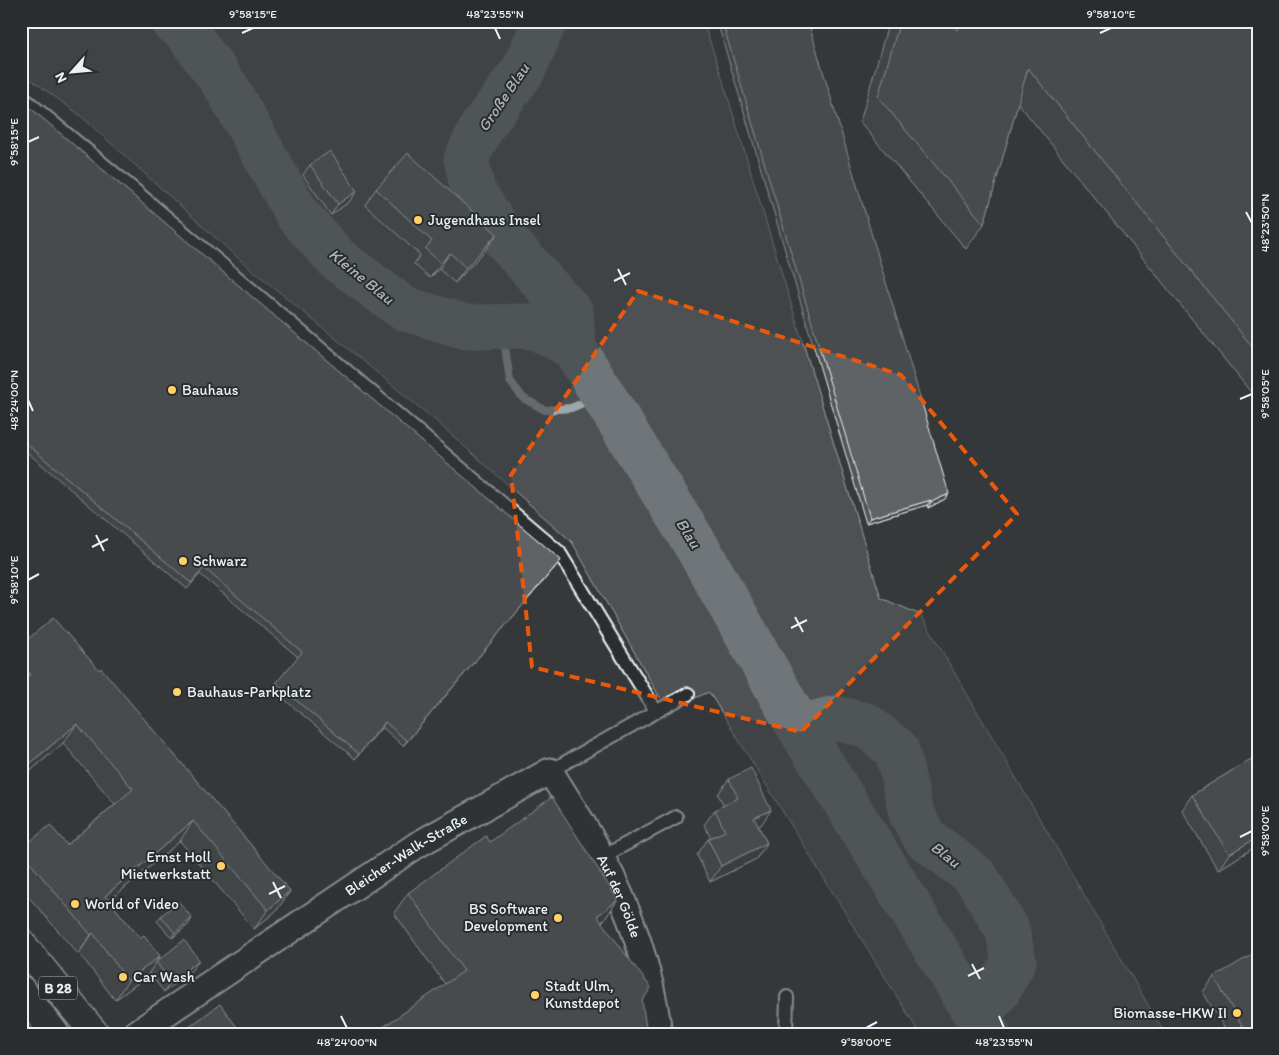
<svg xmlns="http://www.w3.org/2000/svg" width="1279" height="1055" font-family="Itim,sans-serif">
<rect width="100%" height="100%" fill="#35393a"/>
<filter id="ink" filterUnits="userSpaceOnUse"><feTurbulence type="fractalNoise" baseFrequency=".02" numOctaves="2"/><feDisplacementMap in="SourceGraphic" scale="10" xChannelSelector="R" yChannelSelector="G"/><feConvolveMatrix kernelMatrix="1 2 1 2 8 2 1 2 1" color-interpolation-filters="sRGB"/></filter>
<g filter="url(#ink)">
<path fill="#4d5152" stroke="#9aa1a5" d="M 21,21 L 703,21 L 722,78 L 881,598 L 921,615 L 1165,1034 L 920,1034 L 709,692 L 667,710 L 572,542 L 436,421 L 239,259 L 81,116 L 21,72 Z"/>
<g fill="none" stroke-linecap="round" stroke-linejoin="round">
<path stroke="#a0a7ac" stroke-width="8" d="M 502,326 L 510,381 L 523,398 L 545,410 L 571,408 L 602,395"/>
<path stroke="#707579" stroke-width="45" d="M 172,21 L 185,30 L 227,88 L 297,214 L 337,259 L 403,308 L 466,327 L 529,326 L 546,332 L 574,348
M 545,21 L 523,71 L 483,125 L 466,159 L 473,191 L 503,237 L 571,313 L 574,348 L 697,547 L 799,727 L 988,1034
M 799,727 L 835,718 L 866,725 L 897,750 L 911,813 L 925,838 L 976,877 L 1007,929 L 1014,961 L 998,991 L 977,1016"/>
<g stroke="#e8f1f8" stroke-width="16">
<path id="service" d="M 21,96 L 132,188 L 559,552 L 656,711
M 550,771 L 688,694
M 602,857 L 676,817
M 786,1034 L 787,997"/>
</g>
<g stroke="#e8f1f8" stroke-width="29">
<g id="minor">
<path id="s1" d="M 135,1034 L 417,845 L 550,771 C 567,799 586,827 601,856 C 630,908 652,975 659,1034"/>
</g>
</g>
<g stroke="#e8f1f8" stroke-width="31">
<path id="primary" d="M 21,943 L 95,1034
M 21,990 L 55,1034"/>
</g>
<use href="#service" stroke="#2a2d2e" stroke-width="12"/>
<use href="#minor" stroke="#2a2d2e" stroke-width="25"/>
<use href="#primary" stroke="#2a2d2e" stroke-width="28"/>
</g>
<path fill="#525557" stroke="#e8f1f8" d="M 717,21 L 808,21 L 945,499 L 928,508 L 927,505 L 866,523 Z
M 889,21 L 950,21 L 957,30 L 1258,21 L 1258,401 L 1018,103 L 984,224 L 966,249 L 860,122 Z
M 21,100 L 561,560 L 403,746 L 382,727 L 355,759 L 272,689 L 298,657 L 200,574 L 187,589 L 21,447 Z
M 310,165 L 357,191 L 350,201 L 331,215 L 303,175 Z
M 376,189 L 497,234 L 486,249 L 455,283 L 439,269 L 430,278 L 414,264 L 420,255 L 365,205 Z
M 21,645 L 290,891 L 276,911 L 254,929 L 180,841 L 109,901 L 140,938 L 160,956 L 157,962 L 192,970 L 164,992 L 149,973 L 147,976 L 115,1000 L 79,953 L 78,954 L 21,888 L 21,849 L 67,845 L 115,804 L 63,743 L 21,779 Z
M 1258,755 L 1258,845 L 1218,870 L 1182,810 L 1192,795 Z
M 729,779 L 761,825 L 758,826 L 767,843 L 756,859 L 710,882 L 697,855 L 708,839 L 711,838 L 704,825 L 715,810 L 724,806 L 718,794 Z
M 490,842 L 618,900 L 604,920 L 602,922 L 445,984 L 394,913 L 408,893 Z
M 161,916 L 189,924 L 172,938 L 157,921 Z
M 1214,977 L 1258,1034 L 1228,1034 L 1203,992 Z"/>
<path fill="#424547" stroke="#e8f1f8" d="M 357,191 L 350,201 L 331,215 L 338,204 Z
M 497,234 L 486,249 L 455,283 L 466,268 Z
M 450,253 L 439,269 L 430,278 L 441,263 Z
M 949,494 L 945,499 L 928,508 L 931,502 Z
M 931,500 L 927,505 L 866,523 L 870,518 Z
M 561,560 L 557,565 L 403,746 L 407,741 Z
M 385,722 L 382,727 L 355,759 L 359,754 Z
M 77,724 L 63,743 L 21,779 L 21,771 Z
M 771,810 L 761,825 L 743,834 L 754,818 Z
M 193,821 L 180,841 L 91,916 L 105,896 Z
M 1258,837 L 1258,845 L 1218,870 L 1229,854 Z
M 767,843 L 756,859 L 710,882 L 721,866 Z
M 290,891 L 276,911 L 254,929 L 268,910 Z
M 618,900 L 604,920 L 583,936 L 597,916 Z
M 192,918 L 189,924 L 172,938 L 175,933 Z
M 93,933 L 79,953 L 78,954 L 91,935 Z
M 160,956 L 147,976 L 115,1000 L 128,981 Z
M 199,960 L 192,970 L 164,992 L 171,982 Z"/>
<path fill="#5f6365" stroke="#e8f1f8" d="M 722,21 L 808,21 L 949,494 L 931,502 L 931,500 L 870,518 Z
M 900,21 L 950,21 L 957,30 L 967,21 L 1258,21 L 1258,354 L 1028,68 L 984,224 L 878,97 Z
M 21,100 L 561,560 L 407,741 L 385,722 L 359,754 L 276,683 L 302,652 L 204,568 L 191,583 L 21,439 Z
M 330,151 L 357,191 L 338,204 L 310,165 Z
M 408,153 L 497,234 L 466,268 L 450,253 L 441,263 L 425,249 L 432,241 L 376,189 Z
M 53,618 L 99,670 L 101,668 L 290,891 L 268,910 L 193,821 L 105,896 L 140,938 L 144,935 L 160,956 L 128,981 L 93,933 L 91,935 L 21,852 L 21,849 L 50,825 L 67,845 L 133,789 L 77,724 L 21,771 L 21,682 L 31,674 L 21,664 L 21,645 Z
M 1258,755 L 1258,837 L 1229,854 L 1192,795 Z
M 751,768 L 771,810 L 754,818 L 767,843 L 721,866 L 708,839 L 725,831 L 715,810 L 738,798 L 729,779 Z
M 552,797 L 618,900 L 597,916 L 651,988 L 642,1001 L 647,1034 L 373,1034 L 464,971 L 408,893 L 486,836 L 490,842 Z
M 178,901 L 192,918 L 175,933 L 161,916 Z
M 184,940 L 199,960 L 171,982 L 156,962 Z
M 1258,951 L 1258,1034 L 1247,1034 L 1214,977 Z
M 220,1004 L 242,1034 L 180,1034 Z"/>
</g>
<path d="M0 0H1279V1055H0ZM 638,291 L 901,375 L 1017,514 L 801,732 L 532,667 L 511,475 Z" fill="#35393a" fill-opacity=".55" fill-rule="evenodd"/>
<path fill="none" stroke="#e8590c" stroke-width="4" stroke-dasharray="10 6" stroke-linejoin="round" d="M 638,291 L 901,375 L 1017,514 L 801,732 L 532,667 L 511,475 Z"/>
<path fill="none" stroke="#e8f1f8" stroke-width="2" d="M 495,28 L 500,39M 242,33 L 253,28M 1100,33 L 1111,28M 28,142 L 39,137M 1246,212 L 1252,223M 618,269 L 626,285M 614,281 L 630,273M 1240,399 L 1252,394M 28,400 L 33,411M 96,535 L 104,551M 92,547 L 108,539M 28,580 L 39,574M 795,617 L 803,632M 791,628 L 807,620M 1240,837 L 1252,831M 273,882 L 281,898M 269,894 L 285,886M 972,964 L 980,979M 968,976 L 984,968M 341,1016 L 347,1028M 999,1016 L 1004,1028M 866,1028 L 877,1022"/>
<g fill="#ffd166" stroke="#2a2d2e" stroke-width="2">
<circle cx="418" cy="220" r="5"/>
<circle cx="172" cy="390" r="5"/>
<circle cx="183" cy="561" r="5"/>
<circle cx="177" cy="692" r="5"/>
<circle cx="221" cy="866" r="5"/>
<circle cx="75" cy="904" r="5"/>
<circle cx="558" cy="918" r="5"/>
<circle cx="123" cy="977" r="5"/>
<circle cx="535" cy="995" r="5"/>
<circle cx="1237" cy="1013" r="5"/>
</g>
<g text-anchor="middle" stroke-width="4" stroke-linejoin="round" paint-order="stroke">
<rect fill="#2a2d2e" stroke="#afb6bb" stroke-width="1" x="39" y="976.5" width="38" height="23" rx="4"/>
<g font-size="14" font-weight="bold" fill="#e8f1f8">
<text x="58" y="993">B 28</text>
</g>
<g font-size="15" fill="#e8f1f8" stroke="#2a2d2e" text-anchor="start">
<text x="428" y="225">Jugendhaus Insel</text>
<text x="182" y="395">Bauhaus</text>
<text x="193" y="566">Schwarz</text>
<text x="187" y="697">Bauhaus-Parkplatz</text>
<text x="211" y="862" text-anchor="end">Ernst Holl<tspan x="211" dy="17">Mietwerkstatt</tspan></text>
<text x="85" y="909">World of Video</text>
<text x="548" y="914" text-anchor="end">BS Software<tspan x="548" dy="17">Development</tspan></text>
<text x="133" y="982">Car Wash</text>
<text x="545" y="991">Stadt Ulm,<tspan x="545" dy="17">Kunstdepot</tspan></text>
<text x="1227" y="1018" text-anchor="end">Biomasse-HKW II</text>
</g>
<g font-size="15" fill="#e8f1f8" stroke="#2a2d2e">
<text dy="5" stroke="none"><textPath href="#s1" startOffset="325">Bleicher-Walk-Straße</textPath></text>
<text dy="5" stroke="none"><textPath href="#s1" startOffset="635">Auf der Gölde</textPath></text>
</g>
<g font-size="16" font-style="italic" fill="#acb3b8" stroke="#2a2d2e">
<text transform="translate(503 97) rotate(-56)" y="6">Große Blau</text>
<text transform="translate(362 276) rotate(39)" y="6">Kleine Blau</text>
<text transform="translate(689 533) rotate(58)" y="6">Blau</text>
<text transform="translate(946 854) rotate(38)" y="6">Blau</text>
</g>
</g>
<rect width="1279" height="1055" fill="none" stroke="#2a2d2e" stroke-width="55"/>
<g transform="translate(72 72) rotate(243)" stroke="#2a2d2e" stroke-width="4" paint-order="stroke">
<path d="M0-4L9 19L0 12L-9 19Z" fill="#e8f1f8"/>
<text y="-8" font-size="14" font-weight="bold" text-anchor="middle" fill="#e8f1f8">N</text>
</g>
<rect x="28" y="28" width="1224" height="1000" fill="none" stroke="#e8f1f8" stroke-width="2"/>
<g font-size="12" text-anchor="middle" fill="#e8f1f8">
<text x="253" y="18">9°58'15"E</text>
<text x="495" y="18">48°23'55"N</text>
<text x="1111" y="18">9°58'10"E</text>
<text transform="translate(14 142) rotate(-90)" y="4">9°58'15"E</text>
<text transform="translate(1265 223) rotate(-90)" y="4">48°23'50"N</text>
<text transform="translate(1265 394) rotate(-90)" y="4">9°58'05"E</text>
<text transform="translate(14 400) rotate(-90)" y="4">48°24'00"N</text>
<text transform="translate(14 580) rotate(-90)" y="4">9°58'10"E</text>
<text transform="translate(1265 831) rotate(-90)" y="4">9°58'00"E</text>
<text x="347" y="1046">48°24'00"N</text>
<text x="866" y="1046">9°58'00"E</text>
<text x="1004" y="1046">48°23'55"N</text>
</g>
</svg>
